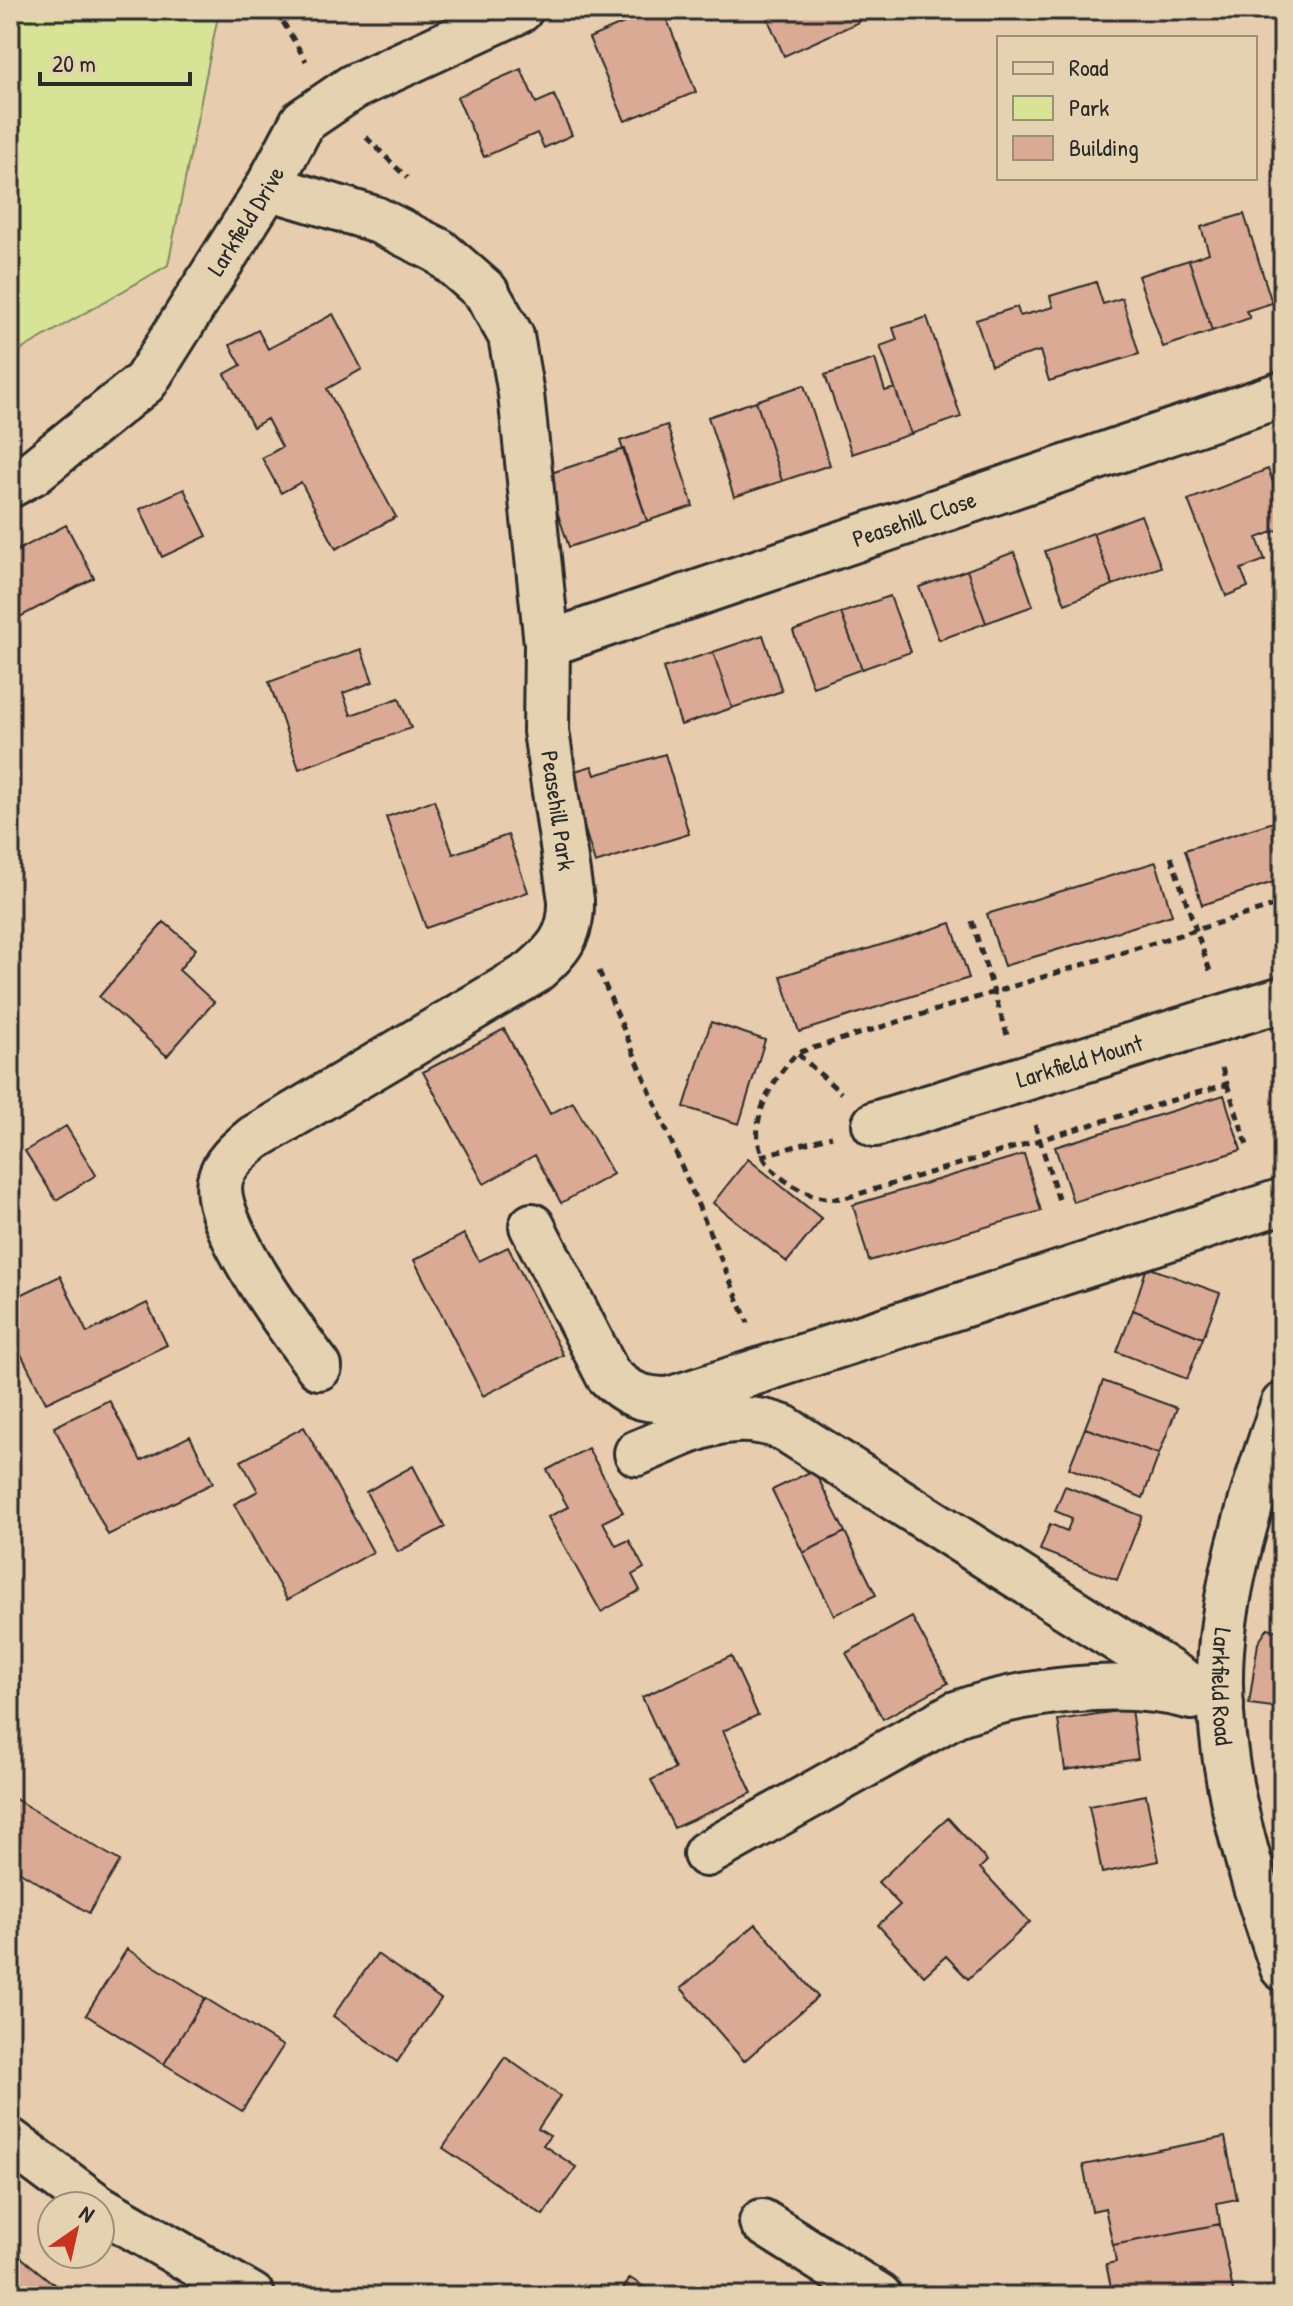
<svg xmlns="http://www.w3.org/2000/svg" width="1293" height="2306" font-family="'Patrick Hand',sans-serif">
<rect width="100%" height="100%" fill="#e7cdad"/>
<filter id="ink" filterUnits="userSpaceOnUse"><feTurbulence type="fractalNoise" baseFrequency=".0125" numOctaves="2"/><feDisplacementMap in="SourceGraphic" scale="16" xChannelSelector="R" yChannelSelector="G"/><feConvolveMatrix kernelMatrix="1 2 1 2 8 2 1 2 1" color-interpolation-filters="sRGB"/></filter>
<g filter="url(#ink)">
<path fill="#d7e496" stroke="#818860" stroke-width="2" d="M 10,10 L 219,11 L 168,265 L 10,356 Z"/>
<path fill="#daaa94" stroke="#2b2b2b" stroke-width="2" d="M 654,10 L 663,10 L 696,92 L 625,121 L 589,38 Z
M 764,10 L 854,10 L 859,22 L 784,56 Z
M 521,69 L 536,103 L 554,95 L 572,135 L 544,148 L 537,133 L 484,157 L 457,97 Z
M 1244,214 L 1272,303 L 1246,311 L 1250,318 L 1212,331 L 1189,260 L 1209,253 L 1201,227 Z
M 1283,241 L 1283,277 L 1272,244 Z
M 1189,260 L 1212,331 L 1163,347 L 1138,276 Z
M 1096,282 L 1103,304 L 1122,298 L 1139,354 L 1049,381 L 1040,351 L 991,365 L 976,320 L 1017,307 L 1020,316 L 1053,307 L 1050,296 Z
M 333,314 L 362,369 L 327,389 L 396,517 L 336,549 L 301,482 L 281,493 L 262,458 L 282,447 L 267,419 L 253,427 L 225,374 L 241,365 L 230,345 L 258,330 L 268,349 Z
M 927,317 L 961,417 L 911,434 L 880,346 L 897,340 L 893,328 Z
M 875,359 L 885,391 L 895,388 L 911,434 L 852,454 L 825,375 Z
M 804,385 L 830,465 L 782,481 L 756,401 Z
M 756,401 L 782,481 L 734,497 L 708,417 Z
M 667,425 L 693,506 L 647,521 L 620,441 Z
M 624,449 L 647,521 L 569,547 L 545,475 Z
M 1268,469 L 1283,508 L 1283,528 L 1257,538 L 1265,560 L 1241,569 L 1248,587 L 1226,596 L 1188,500 Z
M 184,489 L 207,536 L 162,557 L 140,509 Z
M 1141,515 L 1161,567 L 1113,585 L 1093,533 Z
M 66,525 L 94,578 L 18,618 L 10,602 L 10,554 Z
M 1093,533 L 1113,585 L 1065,604 L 1045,551 Z
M 1014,552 L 1033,606 L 986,623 L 967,570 Z
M 967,570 L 986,623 L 939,640 L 919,587 Z
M 890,596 L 911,652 L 862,669 L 841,613 Z
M 841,613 L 862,669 L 813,687 L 793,631 Z
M 763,635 L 782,691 L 732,708 L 713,652 Z
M 361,649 L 373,682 L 343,693 L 351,715 L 399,698 L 411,728 L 299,769 L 269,682 Z
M 713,652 L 732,708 L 681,725 L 663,668 Z
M 665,754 L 689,834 L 595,863 L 568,773 L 592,766 L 595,775 Z
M 434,800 L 453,854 L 508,835 L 528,892 L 426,928 L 386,817 Z
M 1283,819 L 1283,879 L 1202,905 L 1185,850 Z
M 1156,862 L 1172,915 L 1004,966 L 987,914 Z
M 164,922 L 196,949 L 179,970 L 214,1002 L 167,1056 L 99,997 Z
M 951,923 L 969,978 L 799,1032 L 781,976 Z
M 711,1022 L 765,1040 L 739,1124 L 684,1107 Z
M 504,1029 L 550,1114 L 573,1102 L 613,1174 L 561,1203 L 535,1155 L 484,1184 L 423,1072 Z
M 1224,1095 L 1241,1150 L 1073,1202 L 1055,1147 Z
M 66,1126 L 96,1175 L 56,1200 L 25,1151 Z
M 10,1144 L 19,1160 L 10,1165 Z
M 1024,1154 L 1041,1211 L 869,1261 L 853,1205 Z
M 748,1159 L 822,1219 L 787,1262 L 713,1203 Z
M 464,1234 L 479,1261 L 508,1247 L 563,1355 L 483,1396 L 414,1260 Z
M 1147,1267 L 1220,1293 L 1203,1338 L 1133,1310 Z
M 60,1276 L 87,1333 L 147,1303 L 167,1345 L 46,1403 L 20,1352 L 10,1357 L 10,1300 Z
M 1133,1310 L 1203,1338 L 1187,1379 L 1117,1352 Z
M 1103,1381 L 1177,1408 L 1159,1454 L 1085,1428 Z
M 109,1400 L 141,1461 L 190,1436 L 213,1483 L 108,1535 L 54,1427 Z
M 304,1427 L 373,1552 L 287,1600 L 234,1504 L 258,1491 L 241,1461 Z
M 1085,1428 L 1159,1454 L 1143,1498 L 1069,1468 Z
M 588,1448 L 623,1512 L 603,1522 L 616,1546 L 629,1540 L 644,1568 L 632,1575 L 640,1590 L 601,1612 L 548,1517 L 568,1507 L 547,1470 Z
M 413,1466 L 445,1527 L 398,1552 L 366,1492 Z
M 814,1470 L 845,1532 L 803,1553 L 772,1490 Z
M 1065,1486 L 1142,1516 L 1117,1580 L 1040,1550 L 1050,1524 L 1067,1531 L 1072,1518 L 1055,1511 Z
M 845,1532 L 876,1595 L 834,1615 L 803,1553 Z
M 912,1617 L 948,1683 L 883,1719 L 846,1653 Z
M 1268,1628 L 1283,1632 L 1283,1739 L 1276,1738 L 1280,1708 L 1249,1704 L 1258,1643 Z
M 731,1656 L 758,1715 L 723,1731 L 752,1793 L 674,1828 L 651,1780 L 675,1769 L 642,1697 Z
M 1131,1709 L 1138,1759 L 1065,1770 L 1058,1720 Z
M 1146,1795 L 1159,1861 L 1102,1873 L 1089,1806 Z
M 10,1796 L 120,1861 L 89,1913 L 10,1866 Z
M 948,1818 L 987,1861 L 980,1868 L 1030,1922 L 968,1979 L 946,1956 L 924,1976 L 878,1925 L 900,1905 L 878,1882 Z
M 756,1924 L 818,1997 L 744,2061 L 681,1988 Z
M 127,1949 L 205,1998 L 164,2064 L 86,2015 Z
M 377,1954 L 441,1999 L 397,2062 L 333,2016 Z
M 205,1998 L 283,2046 L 242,2111 L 164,2064 Z
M 505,2057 L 560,2096 L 538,2129 L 550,2136 L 543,2145 L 576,2167 L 543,2215 L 443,2148 Z
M 1225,2137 L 1237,2199 L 1217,2203 L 1220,2224 L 1113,2245 L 1105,2208 L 1092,2211 L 1083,2165 Z
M 1220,2224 L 1234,2296 L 1113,2296 L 1106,2264 L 1116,2262 L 1113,2245 Z
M 11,2249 L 62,2291 L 58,2296 L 10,2296 Z
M 630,2278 L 659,2296 L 619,2296 Z"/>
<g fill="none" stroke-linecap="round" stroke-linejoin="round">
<g stroke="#2b2b2b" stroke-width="50">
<g id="minor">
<path id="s1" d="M 268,187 L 375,219 L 439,251 L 486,292 L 511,336 L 521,394 L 547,644 L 546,731 L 571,900 C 572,935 558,951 532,973 L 254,1138 C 241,1149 224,1162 220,1180 C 210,1222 293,1332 319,1367"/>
<path id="s2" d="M 10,485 L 32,473 L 145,382 L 268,187 L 303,121 L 353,87 L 520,10"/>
<path id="s3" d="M 547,644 L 1283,394"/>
<path id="s4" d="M 875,1124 L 1283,999"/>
<path d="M 532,1226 L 608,1375 C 627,1394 642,1400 669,1400 L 1283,1201"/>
<path id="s5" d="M 1283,1405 C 1259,1475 1234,1550 1224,1623 C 1207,1741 1245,1858 1283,1968"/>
<path d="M 637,1453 C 689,1432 728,1406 784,1428 L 1221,1705"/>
<path d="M 706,1854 L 956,1714 C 1023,1690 1122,1678 1192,1697"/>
<path d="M 10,2141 L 97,2206"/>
<path d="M 100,2208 L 252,2296"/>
<path d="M 762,2222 L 879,2296"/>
</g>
</g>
<path stroke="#2b2b2b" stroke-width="5" stroke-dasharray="8 6" stroke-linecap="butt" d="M 276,10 L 306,61
M 366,137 L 407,178
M 1171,857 L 1211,974
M 972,921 L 1007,1035
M 599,971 L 748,1323
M 798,1054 L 841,1093
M 1222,1068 L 1227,1084 L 845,1198 C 821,1200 806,1195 786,1181 C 734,1146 763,1090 797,1053 L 1283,903
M 1227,1084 L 1247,1145
M 1035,1125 L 1060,1204
M 761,1156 L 832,1136"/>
<use href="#minor" stroke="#e5d2b0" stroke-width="44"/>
</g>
</g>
<g text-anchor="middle" stroke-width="6" stroke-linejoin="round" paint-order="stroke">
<g font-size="24" fill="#2b2b2b" stroke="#e5d2b0">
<text dy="8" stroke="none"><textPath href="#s2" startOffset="360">Larkfield Drive</textPath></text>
<text dy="8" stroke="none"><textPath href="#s3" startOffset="388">Peasehill Close</textPath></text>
<text dy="8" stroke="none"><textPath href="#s1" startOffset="774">Peasehill Park</textPath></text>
<text dy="8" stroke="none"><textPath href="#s4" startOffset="214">Larkfield Mount</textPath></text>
<text dy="8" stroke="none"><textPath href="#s5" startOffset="290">Larkfield Road</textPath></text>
</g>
</g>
<rect width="1293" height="2306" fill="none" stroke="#e5d2b0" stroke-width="40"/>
<rect x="20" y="20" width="1253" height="2266" fill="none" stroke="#2b2b2b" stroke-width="3" filter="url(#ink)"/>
<rect x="997" y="36" width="260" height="144" fill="#e5d2b0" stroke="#9b8f7b" stroke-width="2"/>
<rect x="1013" y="62" width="40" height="12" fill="#e5d2b0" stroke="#9b8f7b" stroke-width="2"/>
<text x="1069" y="76" font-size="24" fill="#2b2b2b">Road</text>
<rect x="1013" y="96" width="40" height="24" fill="#d7e496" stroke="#9b8f7b" stroke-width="2"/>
<text x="1069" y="116" font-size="24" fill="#2b2b2b">Park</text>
<rect x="1013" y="136" width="40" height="24" fill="#daaa94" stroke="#9b8f7b" stroke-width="2"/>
<text x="1069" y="156" font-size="24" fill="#2b2b2b">Building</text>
<g transform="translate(76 2230) rotate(34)"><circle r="38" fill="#e5d2b0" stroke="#9b8f7b" stroke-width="2"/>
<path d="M0-6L14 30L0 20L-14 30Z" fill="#c8321e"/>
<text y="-12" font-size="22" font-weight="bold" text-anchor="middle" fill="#2b2b2b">N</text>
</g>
<path d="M40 72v12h150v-12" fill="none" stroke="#2b2b2b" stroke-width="4"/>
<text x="52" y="72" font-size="24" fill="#2b2b2b" stroke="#e5d2b0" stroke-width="6" paint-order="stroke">20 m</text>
</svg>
